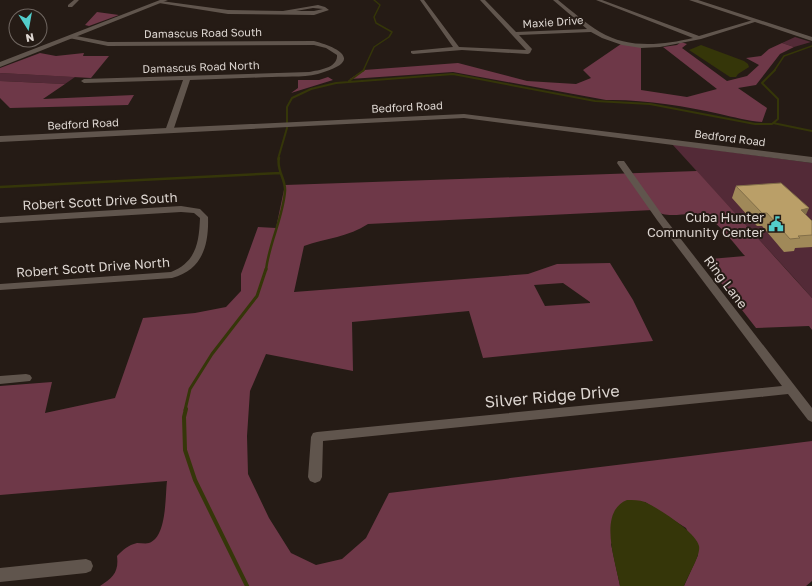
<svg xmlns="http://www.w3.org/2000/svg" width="812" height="586" font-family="'Golos Text',sans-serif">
<rect width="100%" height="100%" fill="#251b15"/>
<path fill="#532a37" d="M 795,37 L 811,42 L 794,47 L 782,43 Z
M 0,73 L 75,77 L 65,84 L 0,81 Z
M 672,144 L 812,163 L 812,298 L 796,280 Z"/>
<path fill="#6e3848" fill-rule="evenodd" d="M 97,12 L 119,15 L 89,26 L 85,25 Z
M 681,42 L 687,44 L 682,48 L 727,81 L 747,76 L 759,65 L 746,58 L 761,56 L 769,49 L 782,43 L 794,47 L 780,54 L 756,85 L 738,88 L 767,108 L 762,122 C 747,121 734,117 720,114 C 685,106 641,99 606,100 L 453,72 L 350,79 L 364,70 L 458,63 L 527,81 L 576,84 L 591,78 L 583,70 L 621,44 L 641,47 L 641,90 L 687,97 L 717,89 L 663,47 L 677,45 Z
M 40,53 L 56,56 L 84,53 L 83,56 L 109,56 L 91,78 L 0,73 L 0,68 Z
M 328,77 L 333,80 L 291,93 L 298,88 L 298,80 L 319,80 Z
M 0,81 L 65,84 L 43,99 L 134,95 L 128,105 L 10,108 L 0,98 Z
M 697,171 L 812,298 L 812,330 L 809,326 L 756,328 L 721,283 L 710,259 L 745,256 C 732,242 716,216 696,214 C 680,213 668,219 653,210 L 368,224 C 349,237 326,238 304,246 L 294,292 L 528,274 L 557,264 L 610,263 L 633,300 L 653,341 L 483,358 L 469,311 L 352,322 L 353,371 L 266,354 L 250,391 L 247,436 L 248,474 L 269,518 L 291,553 L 316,565 L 342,559 L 366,538 L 389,493 L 812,441 L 812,581 L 806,586 L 684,586 L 698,555 L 686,528 L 645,502 L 611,544 L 620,586 L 100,586 C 113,578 119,572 117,556 C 123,550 128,545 137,543 C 141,543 146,544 149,543 C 167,537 165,497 167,481 L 0,495 L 0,386 L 52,382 L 45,413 L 115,398 L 143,318 L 195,313 L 226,307 L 241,291 L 241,274 L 258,227 L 276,228 L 285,185 ZM 563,283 L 590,302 L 590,303 L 545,306 L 534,285 Z"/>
<path fill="#353609" d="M 701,45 L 744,61 L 748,64 L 749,67 L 738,74 L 736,77 L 730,77 L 689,50 Z
M 627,500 C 633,500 639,500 645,502 C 658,508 696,532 699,546 C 701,555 687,577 684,586 L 620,586 C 616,563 597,512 627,500 Z"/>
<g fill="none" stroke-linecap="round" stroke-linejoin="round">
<path stroke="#353609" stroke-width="1.5" d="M 363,71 L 374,47 L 389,37 L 392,32 L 376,23 L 374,17 L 380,5 L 374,0
M 774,71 L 784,56 L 812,46"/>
<path stroke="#353609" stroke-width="2" d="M 349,81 L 364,70
M 773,123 L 812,131
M 278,159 L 287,128 L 287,107 L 292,98 L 311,89 L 336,83 L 453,74 L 595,101 L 650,104 L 755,124 L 772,124 L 778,119 L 778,99 L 762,83 L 775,70"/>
<path stroke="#353609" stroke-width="2.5" d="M 0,187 L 280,173
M 266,270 C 269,243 283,218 285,191 C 286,179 276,170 279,158"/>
<path stroke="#353609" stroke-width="3" d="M 185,410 L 190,389 L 212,354 L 257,296 L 266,269"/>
<path stroke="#353609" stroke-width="4" d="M 186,409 L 184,417 L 185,450 L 195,480 L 247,586"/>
<path fill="#60554d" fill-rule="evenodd" d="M 74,0 L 79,0 L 72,7 L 68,7 L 68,5 Z
M 420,0 L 424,0 L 459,47 L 526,50 L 480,0 L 485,0 L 516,32 L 587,29 L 553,0 L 558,0 C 572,11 585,23 600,32 C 628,49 663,45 693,38 L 596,0 L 602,0 L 699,36 L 753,20 L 758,21 L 701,39 L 660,47 L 641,48 L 622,45 L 602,38 L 591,32 L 519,35 L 532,49 L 530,53 L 528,54 L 462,50 L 413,54 L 411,53 L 411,51 L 453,47 Z
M 161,1 L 228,10 L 283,11 L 318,5 L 325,7 L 329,10 L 314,15 L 228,14 L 159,3 ZM 313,8 L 323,9 L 314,11 L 296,11 Z
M 71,35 L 108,42 L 314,41 C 337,47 363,60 324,72 C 308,78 290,76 272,77 C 245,78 217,79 190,80 L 173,131 L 169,133 L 165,131 L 183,80 L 84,83 L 81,81 L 84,79 L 309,72 C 319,70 338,68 337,55 L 326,48 L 314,45 L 108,46 L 69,38 L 69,36 Z
M 618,161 L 624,161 L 663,216 L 812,408 L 812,422 L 808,420 L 788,394 L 323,441 L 322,477 L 320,481 L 315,483 L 310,481 L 308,477 L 311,437 L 313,433 L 317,432 L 782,386 L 657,220 L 617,163 Z
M 181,206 L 200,209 L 208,217 C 209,246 202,270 172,278 L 0,290 L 0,284 L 171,272 C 196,262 199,243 200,218 L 194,213 L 181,212 L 0,223 L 0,217 Z
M 26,374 L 30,375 L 32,378 L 30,381 L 0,384 L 0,376 Z
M 86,559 L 91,561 L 93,566 L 91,571 L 86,573 L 0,582 L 0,568 Z"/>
<path fill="#60554d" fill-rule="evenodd" d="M 160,0 L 168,0 L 0,67 L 0,62 Z
M 464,114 L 812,157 L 812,163 L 464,118 L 0,142 L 0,136 Z"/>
<path fill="#60554d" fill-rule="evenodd" d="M 689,0 L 698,0 L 812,37 L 812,41 Z"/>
</g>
<path fill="#a08959" d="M 736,186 L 812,221 L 812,247 L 795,248 L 794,251 L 784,252 L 762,226 L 757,226 L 732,198 Z"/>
<path fill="#826f49" d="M 809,208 L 803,221 L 801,210 Z"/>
<path fill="#ba9f68" stroke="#826f49" d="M 781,183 L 809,208 L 801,210 L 812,221 L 812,235 L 798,236 L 800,238 L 790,239 L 767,213 L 762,213 L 736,186 Z"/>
<defs>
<g id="civic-bare" transform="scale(1.2)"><path d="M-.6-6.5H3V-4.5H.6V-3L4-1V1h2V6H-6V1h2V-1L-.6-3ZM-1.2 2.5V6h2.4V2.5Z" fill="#53cdcb" stroke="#251b15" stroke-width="2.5" paint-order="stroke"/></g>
</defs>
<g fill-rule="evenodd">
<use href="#civic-bare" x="776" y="224"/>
</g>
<g text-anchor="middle" stroke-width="4" stroke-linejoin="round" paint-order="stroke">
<g font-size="11" fill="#ddd6d1" stroke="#251b15">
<text transform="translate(553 22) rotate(-4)" y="4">Maxie Drive</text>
<text transform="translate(203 33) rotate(-1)" y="4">Damascus Road South</text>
<text transform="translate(201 67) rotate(-2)" y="4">Damascus Road North</text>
<text transform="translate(407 107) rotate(-3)" y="4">Bedford Road</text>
<text transform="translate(83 124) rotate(-3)" y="4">Bedford Road</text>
<text transform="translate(730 138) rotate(7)" y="4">Bedford Road</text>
</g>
<g font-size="13" fill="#ddd6d1" stroke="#251b15">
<text transform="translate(100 201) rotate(-3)" y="5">Robert Scott Drive South</text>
<text transform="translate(93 267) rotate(-4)" y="5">Robert Scott Drive North</text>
<text transform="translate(726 282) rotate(53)" y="5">Ring Lane</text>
</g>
<g font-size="13" fill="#ddd6d1" stroke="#251b15" text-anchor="end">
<text x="764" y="222">Cuba Hunter<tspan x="764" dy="15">Community Center</tspan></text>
</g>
<g font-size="16" fill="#ddd6d1" stroke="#251b15">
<text transform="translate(552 396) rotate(-5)" y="6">Silver Ridge Drive</text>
</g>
</g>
<g transform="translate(28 28) rotate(169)"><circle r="19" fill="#251b15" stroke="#6f6660"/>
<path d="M0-3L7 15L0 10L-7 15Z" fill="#53cdcb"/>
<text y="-6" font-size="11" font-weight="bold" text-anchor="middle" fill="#ddd6d1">N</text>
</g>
</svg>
